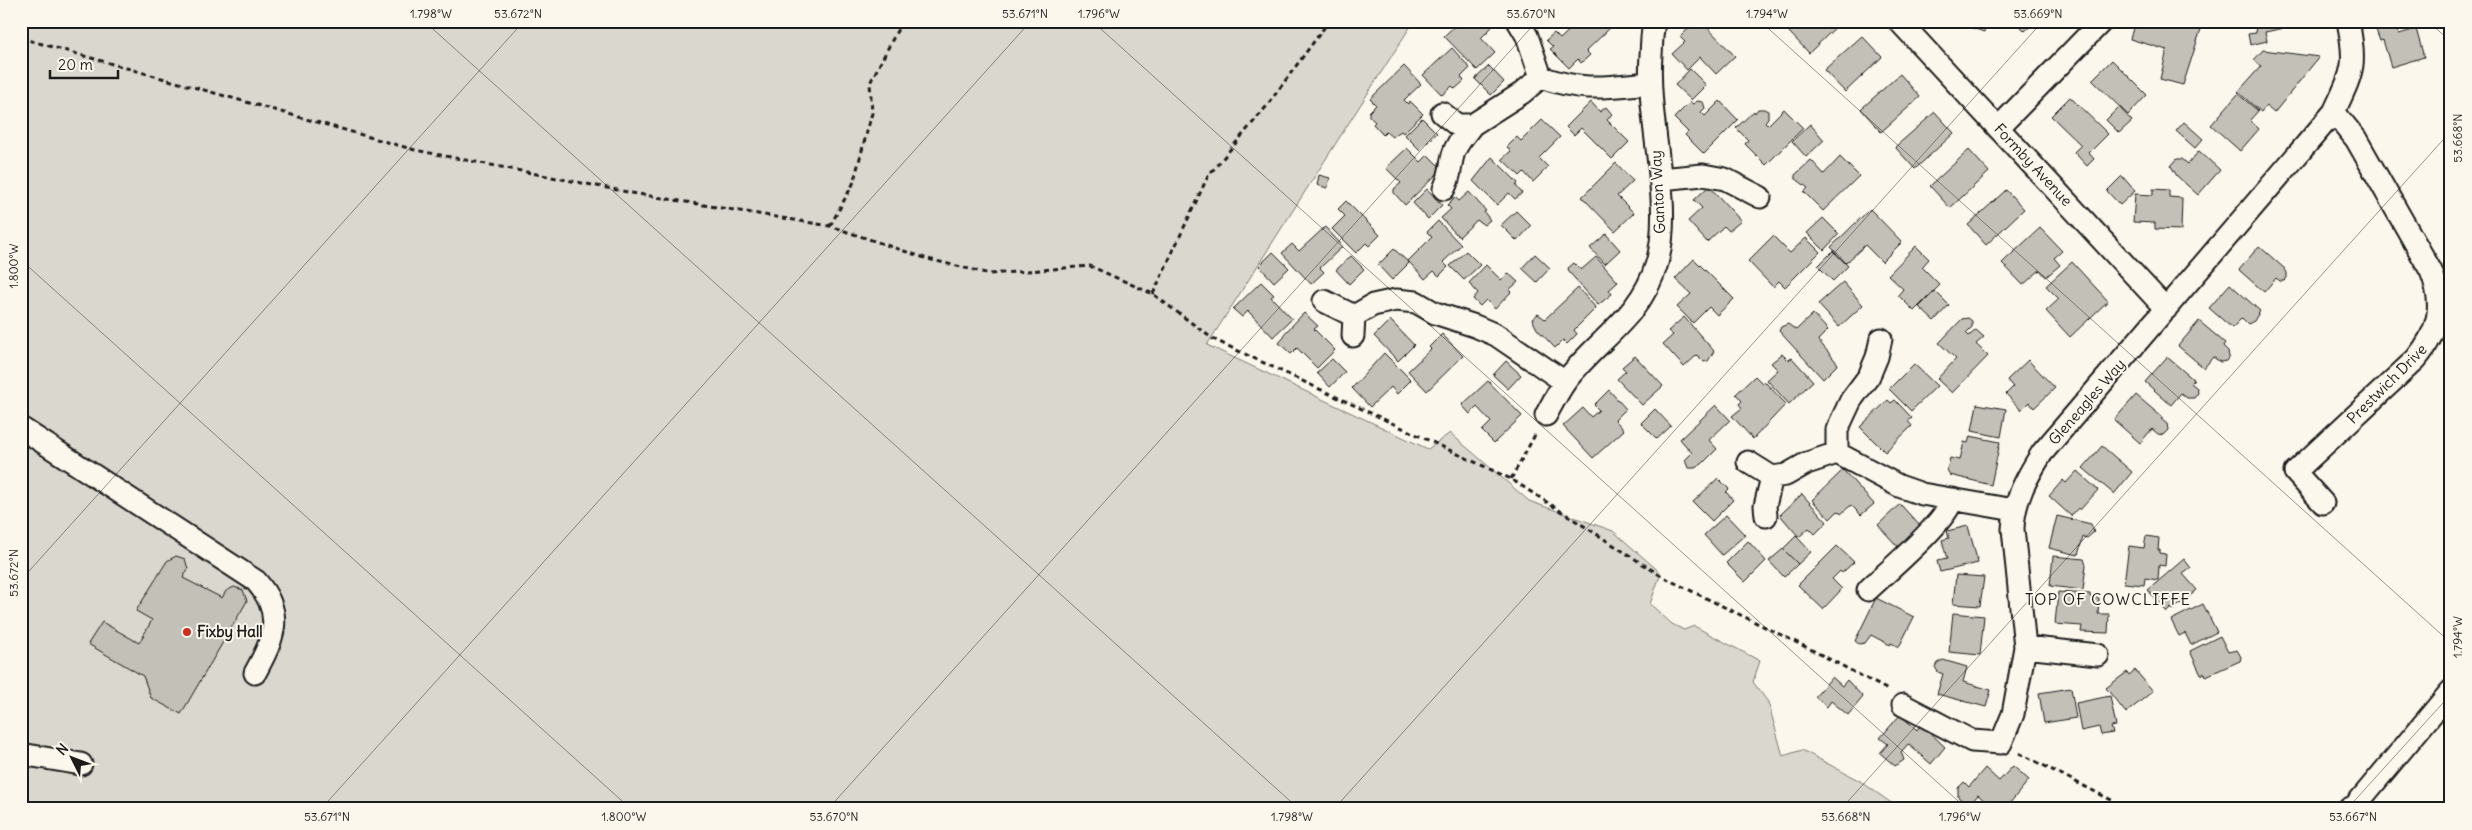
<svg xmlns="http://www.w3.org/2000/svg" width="2472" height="830" font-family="Delius,sans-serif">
<rect width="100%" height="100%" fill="#fbf7ec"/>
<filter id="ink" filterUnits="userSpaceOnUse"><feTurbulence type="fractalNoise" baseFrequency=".02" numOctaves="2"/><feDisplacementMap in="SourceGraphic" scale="10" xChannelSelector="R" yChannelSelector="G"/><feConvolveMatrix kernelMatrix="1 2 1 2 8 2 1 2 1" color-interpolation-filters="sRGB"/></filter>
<g filter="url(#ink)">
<path fill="#dad7ce" stroke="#7b7a75" d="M 21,21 L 1414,21 L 1207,345 L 1428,449 L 1450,433 L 1529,501 L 1613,531 L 1661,573 L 1650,604 L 1672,624 L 1684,630 L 1694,626 L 1760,661 L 1753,682 L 1768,702 L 1783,756 L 1802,750 L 1860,781 L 1900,809 L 21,809 Z"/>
<path fill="#c3c0b8" stroke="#1c1c1c" d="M 1460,21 L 1497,22 L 1481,38 L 1495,53 L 1477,70 L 1444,36 Z
M 1579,21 L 1603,21 L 1610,28 L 1586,51 L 1590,55 L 1581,63 L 1578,59 L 1569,68 L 1550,49 L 1553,47 L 1546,40 L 1554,33 L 1560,39 Z
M 1696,21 L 1701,21 L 1735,56 L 1716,74 L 1700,57 L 1687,70 L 1672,54 L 1685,42 L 1680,37 Z
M 1799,21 L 1842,21 L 1809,53 L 1788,31 Z
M 1972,21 L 1971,21 L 1988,21 L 1984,32 L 1970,27 Z
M 2015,21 L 2036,21 L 2025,31 Z
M 2135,21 L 2182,21 L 2187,23 L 2187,25 L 2201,29 L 2183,85 L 2160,79 L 2167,50 L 2130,39 Z
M 2254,21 L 2310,21 L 2310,23 L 2265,32 L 2267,41 L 2250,45 L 2248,34 L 2256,33 Z
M 2395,21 L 2399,34 L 2416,29 L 2424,57 L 2391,67 L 2383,40 L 2380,41 L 2375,27 Z
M 1862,36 L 1882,57 L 1845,92 L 1824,70 Z
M 1452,48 L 1470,68 L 1461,77 L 1464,81 L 1455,89 L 1452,86 L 1442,95 L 1423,75 Z
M 2263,50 L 2319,57 L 2274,113 L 2266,106 L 2261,112 L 2238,92 L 2261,66 L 2254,60 Z
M 2112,60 L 2147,95 L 2128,115 L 2092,80 Z
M 1404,66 L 1421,84 L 1404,100 L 1408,104 L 1410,101 L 1423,114 L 1403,133 L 1401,131 L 1392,137 L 1386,132 L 1383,135 L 1373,124 L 1375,122 L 1369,116 L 1369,112 L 1376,105 L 1370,99 Z
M 1489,66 L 1504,82 L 1491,95 L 1475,79 Z
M 1690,69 L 1706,85 L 1691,100 L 1675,85 Z
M 1900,74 L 1920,97 L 1881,132 L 1861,109 Z
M 2238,94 L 2258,111 L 2250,120 L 2259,129 L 2240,151 L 2211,125 Z
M 2070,97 L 2108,134 L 2089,153 L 2094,159 L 2087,166 L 2074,152 L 2081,145 L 2051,116 Z
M 1697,101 L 1703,102 L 1705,108 L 1701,112 L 1705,116 L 1720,101 L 1738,120 L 1704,154 L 1685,135 L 1688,132 L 1674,118 L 1690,102 L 1693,104 Z
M 1591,102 L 1600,112 L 1606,107 L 1612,114 L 1607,120 L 1629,142 L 1612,159 L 1581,128 L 1574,135 L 1566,127 Z
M 2119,107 L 2132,121 L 2119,133 L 2106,120 Z
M 1758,109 L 1764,109 L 1768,111 L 1768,118 L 1765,122 L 1768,125 L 1784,109 L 1803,128 L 1766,165 L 1745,144 L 1748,140 L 1736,128 L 1754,111 L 1755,113 Z
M 1935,112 L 1954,133 L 1915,169 L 1895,147 Z
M 1422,118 L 1437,133 L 1420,150 L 1405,135 Z
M 1542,120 L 1560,137 L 1539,158 L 1548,167 L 1533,182 L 1524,172 L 1520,176 L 1502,159 L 1511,151 L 1507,147 L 1517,137 L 1521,141 Z
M 2184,122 L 2203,139 L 2195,148 L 2176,131 Z
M 1810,124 L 1824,140 L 1806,157 L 1792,141 Z
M 1407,148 L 1421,162 L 1428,155 L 1442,169 L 1405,205 L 1394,193 L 1394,189 L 1401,183 L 1386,168 Z
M 1969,150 L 1989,172 L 1950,208 L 1930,186 Z
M 2199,151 L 2220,170 L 2198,195 L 2177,176 L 2171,166 L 2177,159 L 2182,159 L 2188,164 Z
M 1492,157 L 1518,183 L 1516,186 L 1522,193 L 1515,199 L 1509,193 L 1497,205 L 1473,181 Z
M 1840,157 L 1859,176 L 1823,211 L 1804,192 L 1808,188 L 1795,178 L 1795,175 L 1811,160 L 1824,174 Z
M 1616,163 L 1633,181 L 1617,196 L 1634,213 L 1615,231 L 1582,197 Z
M 1319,175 L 1330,178 L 1327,188 L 1317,185 Z
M 2122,176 L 2135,191 L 2120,205 L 2107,191 Z
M 1709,186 L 1741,221 L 1729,231 L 1724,226 L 1707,242 L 1688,221 L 1702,208 L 1694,200 Z
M 1427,189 L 1442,205 L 1428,219 L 1413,203 Z
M 2153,189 L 2169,190 L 2169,197 L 2182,198 L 2181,230 L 2155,229 L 2155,223 L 2133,222 L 2135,194 L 2153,195 Z
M 2006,190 L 2024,209 L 1986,245 L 1968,225 Z
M 1469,192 L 1486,211 L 1484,212 L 1490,220 L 1484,225 L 1477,220 L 1459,237 L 1441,218 L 1451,209 L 1447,205 L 1455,197 L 1459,201 Z
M 1346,201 L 1380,235 L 1369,246 L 1366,243 L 1356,253 L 1332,229 L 1345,216 L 1338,209 Z
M 1870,209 L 1902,242 L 1882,262 L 1865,245 L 1846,263 L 1831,247 Z
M 1516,211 L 1531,226 L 1517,241 L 1501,225 Z
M 1823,218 L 1839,234 L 1824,250 L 1807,233 Z
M 1438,221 L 1461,245 L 1443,262 L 1448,267 L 1439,276 L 1434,271 L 1425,279 L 1408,261 L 1432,237 L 1427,232 Z
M 1325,227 L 1343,246 L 1320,268 L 1324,272 L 1311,284 L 1282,253 L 1292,244 L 1299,251 Z
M 2040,228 L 2062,251 L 2054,258 L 2060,265 L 2046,277 L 2040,270 L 2023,285 L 2002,263 Z
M 1606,234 L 1620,250 L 1605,264 L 1590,248 Z
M 1773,236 L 1790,253 L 1806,238 L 1820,252 L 1785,287 L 1779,281 L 1773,287 L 1748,261 Z
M 1916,246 L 1929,259 L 1922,267 L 1940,285 L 1914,311 L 1898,295 L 1903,289 L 1888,275 Z
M 2259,246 L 2285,269 L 2287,273 L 2287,278 L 2284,281 L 2280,281 L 2276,278 L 2264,292 L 2239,270 Z
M 1394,249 L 1409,263 L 1392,280 L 1378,265 Z
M 1466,251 L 1480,265 L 1464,280 L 1450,266 Z
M 1833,251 L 1848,266 L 1833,281 L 1818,266 Z
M 1273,252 L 1289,268 L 1274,282 L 1259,266 Z
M 1535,254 L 1550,268 L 1537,282 L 1522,268 Z
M 1351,256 L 1364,269 L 1349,284 L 1336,270 Z
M 1596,257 L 1618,282 L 1609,290 L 1612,294 L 1598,305 L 1569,272 L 1568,268 L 1574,263 L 1581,270 Z
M 1694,259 L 1734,299 L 1717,315 L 1709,307 L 1693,323 L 1677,307 L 1691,294 L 1675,279 Z
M 2072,262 L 2108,301 L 2070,337 L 2046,311 L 2059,299 L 2046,286 Z
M 1486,265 L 1501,280 L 1508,273 L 1518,282 L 1509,290 L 1511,292 L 1495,309 L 1486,300 L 1480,306 L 1473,299 L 1478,293 L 1469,283 Z
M 1261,282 L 1274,295 L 1271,297 L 1292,319 L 1273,337 L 1248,311 L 1242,317 L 1233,309 Z
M 1843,282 L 1863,305 L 1839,327 L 1818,304 Z
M 2230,284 L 2260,311 L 2254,321 L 2248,324 L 2242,318 L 2232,328 L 2209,308 Z
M 1578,288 L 1596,308 L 1574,330 L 1577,334 L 1567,344 L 1563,340 L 1555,348 L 1537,329 L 1532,319 L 1538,314 L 1545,319 Z
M 1935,291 L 1949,305 L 1934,321 L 1919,307 Z
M 1304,313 L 1318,326 L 1314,329 L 1335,350 L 1317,368 L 1297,348 L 1291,354 L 1279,343 L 1285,336 L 1283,335 Z
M 1813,314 L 1828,330 L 1818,340 L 1838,364 L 1823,379 L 1779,331 L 1781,327 L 1788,324 L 1796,330 Z
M 1684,317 L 1714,351 L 1708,361 L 1704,362 L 1697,355 L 1684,367 L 1663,344 L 1673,335 L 1668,331 Z
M 1968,318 L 1972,321 L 1972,327 L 1966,333 L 1969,336 L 1976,330 L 1984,337 L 1976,344 L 1988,356 L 1952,393 L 1937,379 L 1956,359 L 1939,343 L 1962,319 Z
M 1390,320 L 1414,345 L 1398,361 L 1374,336 Z
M 2199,321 L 2225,343 L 2223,346 L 2228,351 L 2229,357 L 2226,361 L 2220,362 L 2213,357 L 2204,368 L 2178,346 Z
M 1442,334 L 1463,356 L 1427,391 L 1408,371 L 1431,349 L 1429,347 Z
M 1384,353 L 1411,380 L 1397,394 L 1391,387 L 1370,407 L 1352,388 Z
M 1782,354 L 1788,360 L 1792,358 L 1813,381 L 1789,404 L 1767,380 L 1778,370 L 1771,363 Z
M 1635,356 L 1663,386 L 1642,405 L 1617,379 L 1626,371 L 1622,367 Z
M 2167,357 L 2194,380 L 2191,383 L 2197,388 L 2198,393 L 2194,398 L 2187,398 L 2181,393 L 2171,405 L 2145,382 Z
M 1332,359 L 1345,372 L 1330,387 L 1317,373 Z
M 2028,360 L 2055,388 L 2034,408 L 2029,402 L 2021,410 L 2006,394 L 2013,387 L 2007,380 Z
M 1506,361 L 1521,375 L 1508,389 L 1493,375 Z
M 1914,364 L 1937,386 L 1911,411 L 1889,389 Z
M 1755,376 L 1762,383 L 1764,381 L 1786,404 L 1753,439 L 1732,416 L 1742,408 L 1739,404 L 1742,401 L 1736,394 Z
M 1488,381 L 1522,416 L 1494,443 L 1482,431 L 1491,422 L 1477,407 L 1470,414 L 1462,405 Z
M 1609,390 L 1626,409 L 1615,420 L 1624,430 L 1593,458 L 1563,426 L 1583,408 L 1591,417 L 1599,410 L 1594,405 Z
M 2136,395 L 2163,418 L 2161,419 L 2167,424 L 2168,430 L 2163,435 L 2158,434 L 2152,429 L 2140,443 L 2114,420 Z
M 1888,400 L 1891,403 L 1895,400 L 1912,418 L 1908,421 L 1912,426 L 1885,452 L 1860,427 Z
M 1977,404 L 2006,409 L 2001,437 L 1972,431 Z
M 1716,405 L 1730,420 L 1709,440 L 1717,449 L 1702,464 L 1695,468 L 1688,468 L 1685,460 L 1692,453 L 1680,439 Z
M 1655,409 L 1671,426 L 1657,439 L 1641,423 Z
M 1970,436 L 2000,442 L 1991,485 L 1950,475 L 1947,470 L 1950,458 L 1960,460 L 1964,442 L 1968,443 Z
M 2102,446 L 2132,472 L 2114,494 L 2083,468 Z
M 1843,470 L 1874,504 L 1861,515 L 1851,505 L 1841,514 L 1838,511 L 1830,519 L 1812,500 Z
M 2077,471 L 2098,490 L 2080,510 L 2078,508 L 2071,516 L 2049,496 L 2063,480 L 2066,483 Z
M 1718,478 L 1729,489 L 1726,492 L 1733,500 L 1712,521 L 1693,502 Z
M 1802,494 L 1827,522 L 1815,534 L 1809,528 L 1799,537 L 1780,515 Z
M 1900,504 L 1921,527 L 1899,548 L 1878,525 Z
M 1726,515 L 1745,535 L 1722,555 L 1704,535 Z
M 2057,516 L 2091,524 L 2094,532 L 2087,538 L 2083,537 L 2078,555 L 2049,548 Z
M 1968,526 L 1978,563 L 1940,572 L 1937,561 L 1947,559 L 1942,540 L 1949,538 L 1947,531 Z
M 1796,536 L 1811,552 L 1798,564 L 1783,549 Z
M 2146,536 L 2159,538 L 2158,550 L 2160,550 L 2160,553 L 2166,554 L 2165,566 L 2159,565 L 2158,580 L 2145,578 L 2144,585 L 2124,583 L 2129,546 L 2144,548 Z
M 1748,541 L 1766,561 L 1745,582 L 1726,563 Z
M 1837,546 L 1854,562 L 1842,573 L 1840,571 L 1832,579 L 1842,589 L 1823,609 L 1798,585 Z
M 1783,549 L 1798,564 L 1784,577 L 1769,561 Z
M 176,556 L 185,559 L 188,569 L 183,578 L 222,598 L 226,591 L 234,587 L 243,590 L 247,601 L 181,714 L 151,698 L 143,676 L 88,644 L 102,622 L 139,643 L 152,620 L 136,611 L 167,561 Z
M 2053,556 L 2084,559 L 2086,565 L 2083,590 L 2050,586 Z
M 2184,559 L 2191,568 L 2183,574 L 2197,590 L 2173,610 L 2171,608 L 2167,612 L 2148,590 Z
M 1956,575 L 1984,577 L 1980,606 L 1953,604 Z
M 2058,592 L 2090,594 L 2090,597 L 2099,598 L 2098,614 L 2109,614 L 2108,633 L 2081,632 L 2082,626 L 2055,624 Z
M 1876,598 L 1914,617 L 1899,647 L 1891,643 L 1890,645 L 1871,635 L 1865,643 L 1859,644 L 1855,641 Z
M 2203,604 L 2217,632 L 2191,645 L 2185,633 L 2179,636 L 2171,620 Z
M 1953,613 L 1984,616 L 1980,655 L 1949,652 Z
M 2220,636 L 2228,652 L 2237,650 L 2241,657 L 2240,661 L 2206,676 L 2205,673 L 2201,675 L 2190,651 Z
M 1943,660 L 1967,667 L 1963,682 L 1991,690 L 1986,707 L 1937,694 L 1943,674 L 1938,672 L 1935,667 L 1937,663 Z
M 2135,670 L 2153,691 L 2126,713 L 2106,688 L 2127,672 L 2129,675 Z
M 1832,677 L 1842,686 L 1847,680 L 1863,697 L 1848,715 L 1831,701 L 1827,707 L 1815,697 Z
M 2071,688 L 2076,718 L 2044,723 L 2039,693 Z
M 2110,696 L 2116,726 L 2111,727 L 2113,733 L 2101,735 L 2099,727 L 2081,731 L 2076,703 Z
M 1900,715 L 1917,730 L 1921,724 L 1945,747 L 1931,764 L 1908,744 L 1901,752 L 1904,760 L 1895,766 L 1880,753 L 1888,744 L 1880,738 Z
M 2013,766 L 2029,780 L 2005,809 L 1994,809 L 1978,795 L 1973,801 L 1966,803 L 1958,797 L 1958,788 L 1964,782 L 1969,787 L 1985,768 L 1999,781 Z"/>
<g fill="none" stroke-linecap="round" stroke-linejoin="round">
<g stroke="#1c1c1c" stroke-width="25">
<path id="minor" d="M 1518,21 L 1527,36 L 1541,77
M 1899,21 L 2166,309
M 1442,113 L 1457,125 L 1472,125 L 1522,93 L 1541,77 C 1583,92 1606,87 1649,83
M 1998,128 L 2102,21
M 1660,179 L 1703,175 L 1725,179 L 1760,197
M 1444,189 C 1452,173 1449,170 1453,155 C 1456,143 1465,135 1472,125
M 1324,301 L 1354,316 L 1373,305 L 1396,300 L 1416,302 L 1435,313 L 1475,326 L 1496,335 L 1565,382
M 1353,336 L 1354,316
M 1546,415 C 1552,404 1558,392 1565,382 C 1597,339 1641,318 1657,263 C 1674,202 1646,120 1651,55 C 1652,44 1651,32 1655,21
M 21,428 L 256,581 C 285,614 274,638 255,673
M 1837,453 L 1837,430 L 1851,400 L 1869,376 L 1877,357 L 1881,339
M 1748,462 L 1772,477 L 1786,475 L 1807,463 L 1837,453 L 1899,486 L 1922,494 L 2014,510
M 2323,503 L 2295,472 L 2416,359 C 2439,331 2445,306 2431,271 L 2356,139 L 2334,112
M 1766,516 L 1765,506 L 1772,477
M 1868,590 C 1889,570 1944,524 1953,499
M 2025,647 L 2098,655
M 1903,705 L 1972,741 L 2001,743 L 2013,714 L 2025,647 L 2013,529 C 2014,499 2027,477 2042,453 L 2334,112 C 2353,71 2357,66 2348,21
M 21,754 L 81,764
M 2349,809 L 2355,806 L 2451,691"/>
</g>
<path stroke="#1c1c1c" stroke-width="3" stroke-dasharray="5 4" stroke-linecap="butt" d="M 21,38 L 415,150 L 632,193 L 830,226 L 928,259 L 990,274 L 1090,266 L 1153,294 L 1213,339 L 1511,479 L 1663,577 L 1814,651 L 1888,690
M 830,226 L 853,184 L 872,113 L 870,83 L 902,21
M 1153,294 L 1208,176 L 1266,107 L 1329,21
M 1511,479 L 1536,433
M 2019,753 L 2129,809"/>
<use href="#minor" stroke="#fbf7ec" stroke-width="21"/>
</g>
</g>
<path fill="none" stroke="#1c1c1c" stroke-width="1" stroke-opacity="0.45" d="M 424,21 L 1299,809M 1092,21 L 1967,809M 1760,21 L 2451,643M 2428,21 L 2451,42M 21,260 L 631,809M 21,580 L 524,21M 321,809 L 1031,21M 828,809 L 1537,21M 1334,809 L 2043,21M 1841,809 L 2451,131M 2347,809 L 2451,694"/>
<circle fill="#c8321e" stroke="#fbf7ec" stroke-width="2" cx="187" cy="632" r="5"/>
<g text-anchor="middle" stroke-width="4" stroke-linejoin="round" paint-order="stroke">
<g font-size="15" fill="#1c1c1c" stroke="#fbf7ec">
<text transform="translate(2033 165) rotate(47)" y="5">Formby Avenue</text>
<text transform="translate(1658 192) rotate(-93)" y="5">Ganton Way</text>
<text transform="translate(2387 384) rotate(-45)" y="5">Prestwich Drive</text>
<text transform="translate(2087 402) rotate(-49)" y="5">Gleneagles Way</text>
</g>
<g font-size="15" font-weight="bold" fill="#1c1c1c" stroke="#fbf7ec" text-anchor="start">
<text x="197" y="637">Fixby Hall</text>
</g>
<g font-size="16" letter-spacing="1" fill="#1c1c1c" stroke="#fbf7ec">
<text x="2108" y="605">TOP OF COWCLIFFE</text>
</g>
</g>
<rect width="2472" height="830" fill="none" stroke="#fbf7ec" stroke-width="55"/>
<g transform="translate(72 758) rotate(312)" stroke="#fbf7ec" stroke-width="4" paint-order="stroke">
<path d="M0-4L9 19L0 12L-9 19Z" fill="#1c1c1c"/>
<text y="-8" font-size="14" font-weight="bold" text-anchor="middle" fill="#1c1c1c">N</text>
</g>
<path d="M50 70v8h68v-8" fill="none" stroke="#1c1c1c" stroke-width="2.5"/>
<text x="58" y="70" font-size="15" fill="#1c1c1c" stroke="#fbf7ec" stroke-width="4" paint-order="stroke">20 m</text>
<rect x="28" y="28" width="2416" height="774" fill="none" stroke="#1c1c1c" stroke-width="2"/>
<g font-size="12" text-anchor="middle" fill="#1c1c1c">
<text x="431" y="18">1.798°W</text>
<text x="518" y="18">53.672°N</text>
<text x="1025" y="18">53.671°N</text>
<text x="1099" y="18">1.796°W</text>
<text x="1531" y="18">53.670°N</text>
<text x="1767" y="18">1.794°W</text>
<text x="2038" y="18">53.669°N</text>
<text transform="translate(2458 138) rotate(-90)" y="4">53.668°N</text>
<text transform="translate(14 266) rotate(-90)" y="4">1.800°W</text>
<text transform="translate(14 573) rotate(-90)" y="4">53.672°N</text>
<text transform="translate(2458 637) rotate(-90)" y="4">1.794°W</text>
<text x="327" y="821">53.671°N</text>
<text x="624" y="821">1.800°W</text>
<text x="834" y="821">53.670°N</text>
<text x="1292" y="821">1.798°W</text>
<text x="1846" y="821">53.668°N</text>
<text x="1960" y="821">1.796°W</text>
<text x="2353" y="821">53.667°N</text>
</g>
</svg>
